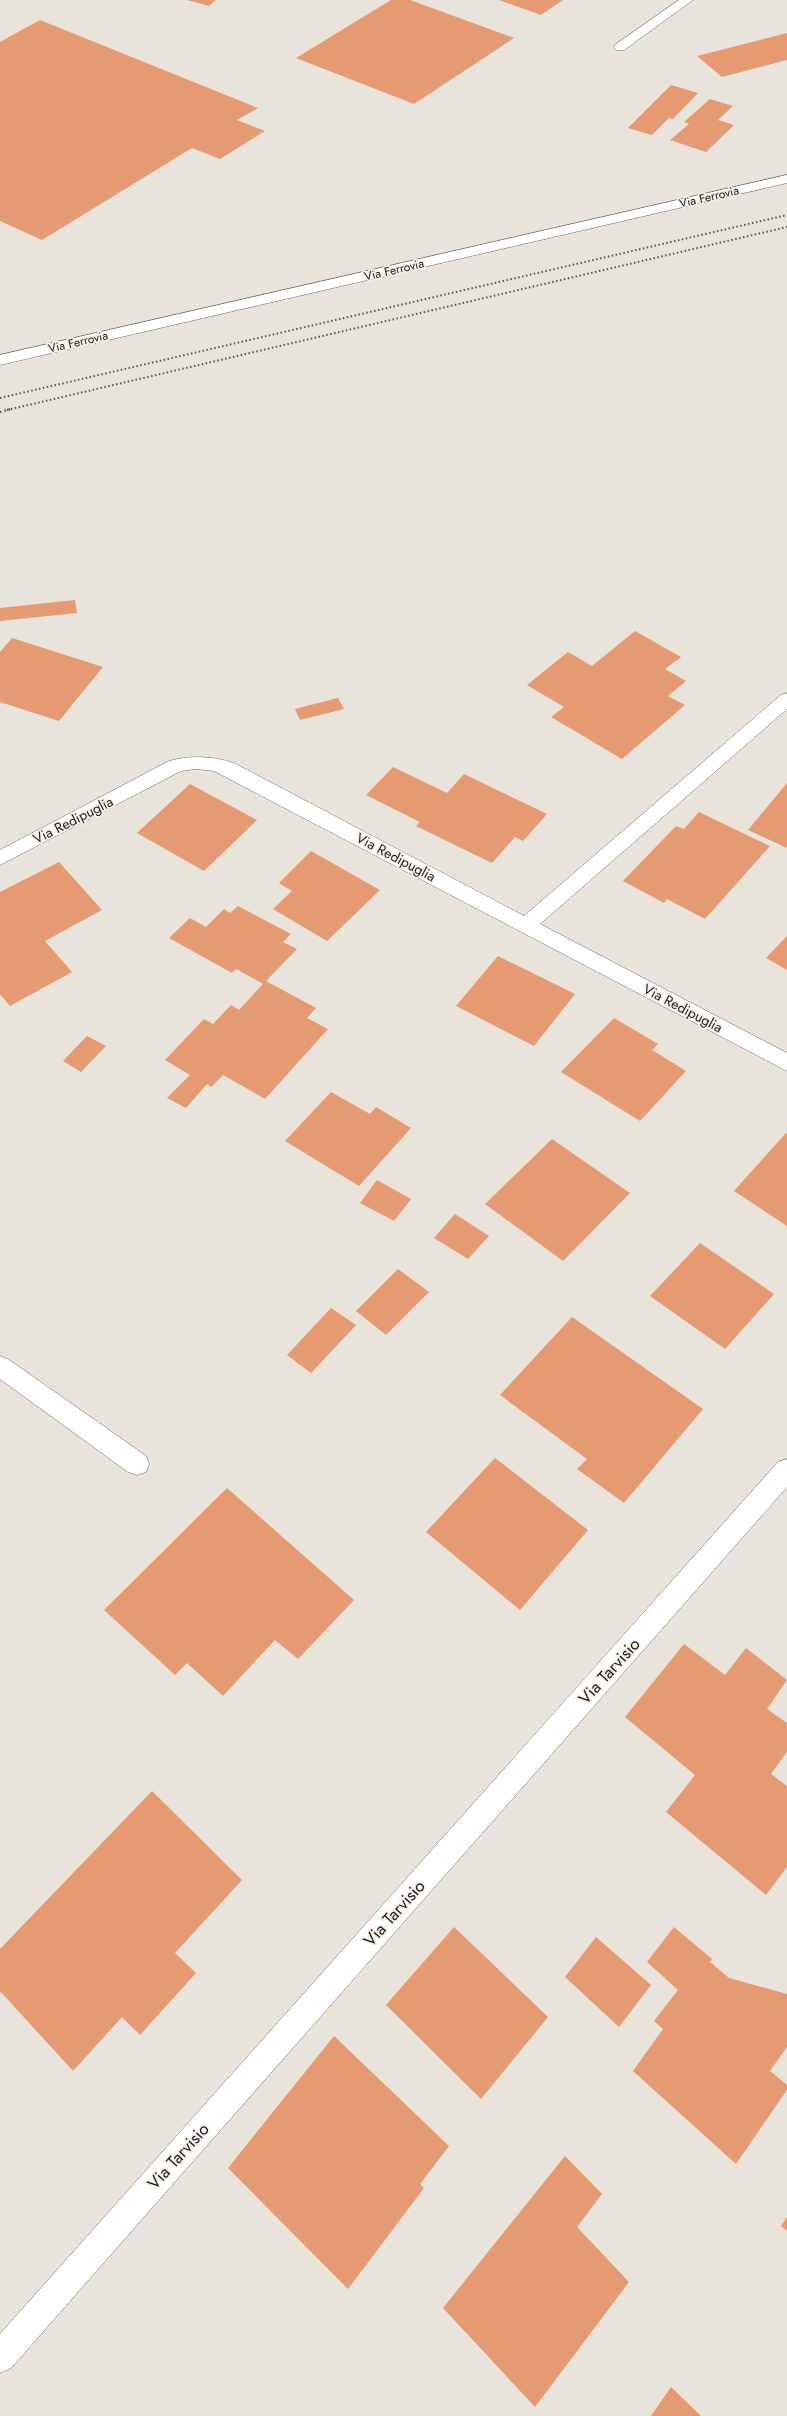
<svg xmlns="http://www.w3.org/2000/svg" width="787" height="2416" font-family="Jost,sans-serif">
<rect width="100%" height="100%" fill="#e8e3db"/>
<path fill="#e59a72" d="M 187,0 L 216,0 L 209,6 Z
M 391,0 L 410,0 L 514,38 L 414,104 L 296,58 Z
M 499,0 L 563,0 L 541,15 Z
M 40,20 L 258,108 L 237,120 L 265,131 L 220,159 L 192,148 L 42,240 L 0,221 L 0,42 Z
M 787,33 L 787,60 L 722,77 L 697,56 Z
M 671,85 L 698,93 L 673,119 L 669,118 L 652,135 L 628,128 Z
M 710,99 L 733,106 L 718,120 L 734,125 L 706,152 L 670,140 L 689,124 L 684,122 Z
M 75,600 L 77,613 L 0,621 L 0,608 Z
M 635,631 L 681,657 L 665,669 L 686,681 L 668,696 L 685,705 L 622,759 L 551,717 L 564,707 L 527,685 L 568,652 L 592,666 Z
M 12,638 L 103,667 L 59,721 L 0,702 L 0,652 Z
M 338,698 L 344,709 L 300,720 L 295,709 Z
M 393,767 L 447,793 L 464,774 L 547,814 L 523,841 L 515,837 L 492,863 L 416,826 L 420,822 L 366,795 Z
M 787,783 L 787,848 L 748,830 Z
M 190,784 L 257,820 L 204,871 L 137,833 Z
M 699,812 L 770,846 L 705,919 L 667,899 L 664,903 L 623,881 L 676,826 L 684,829 Z
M 311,851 L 380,890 L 327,941 L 273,909 L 292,891 L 279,883 Z
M 59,862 L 102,910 L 45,941 L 72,972 L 10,1006 L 0,994 L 0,892 Z
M 238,906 L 291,934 L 283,942 L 297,949 L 266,981 L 316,1008 L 307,1018 L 328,1029 L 265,1099 L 223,1075 L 211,1087 L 207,1084 L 186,1108 L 167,1098 L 190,1075 L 165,1060 L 204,1019 L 213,1024 L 231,1005 L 239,1010 L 263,984 L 236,969 L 232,973 L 169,938 L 190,918 L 206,927 L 224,909 L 230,913 Z
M 787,936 L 787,970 L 766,958 Z
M 498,956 L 575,994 L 534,1046 L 456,1006 Z
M 614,1018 L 658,1044 L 652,1050 L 686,1071 L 640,1121 L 561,1072 Z
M 87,1036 L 106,1046 L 81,1072 L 63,1061 Z
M 331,1092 L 370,1114 L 376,1107 L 411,1128 L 359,1186 L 285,1141 Z
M 786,1133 L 787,1134 L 787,1226 L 734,1191 Z
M 552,1139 L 630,1193 L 563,1261 L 485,1204 Z
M 377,1180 L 411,1199 L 394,1221 L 360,1203 Z
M 455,1214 L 489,1236 L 468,1259 L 434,1238 Z
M 700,1243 L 774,1294 L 725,1349 L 650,1296 Z
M 398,1269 L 429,1292 L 386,1335 L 356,1311 Z
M 331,1308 L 356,1325 L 311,1373 L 287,1355 Z
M 572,1317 L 703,1409 L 624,1503 L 577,1469 L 587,1459 L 500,1395 Z
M 495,1458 L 588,1530 L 520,1610 L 426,1532 Z
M 227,1488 L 354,1600 L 298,1659 L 275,1640 L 223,1696 L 187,1663 L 175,1675 L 104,1610 Z
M 684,1644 L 725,1675 L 746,1648 L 787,1680 L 767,1709 L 787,1723 L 787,1752 L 771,1774 L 787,1786 L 787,1867 L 766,1895 L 666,1812 L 695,1775 L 625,1717 Z
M 152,1791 L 242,1880 L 175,1953 L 196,1973 L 140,2035 L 122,2017 L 73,2071 L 0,1991 L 0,1949 Z
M 454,1927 L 548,2017 L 481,2099 L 386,2005 Z
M 674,1927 L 706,1954 L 712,1959 L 710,1962 L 729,1978 L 787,1994 L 787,2047 L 770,2071 L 787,2085 L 787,2090 L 736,2164 L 633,2071 L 663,2029 L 654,2021 L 678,1990 L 647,1962 Z
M 596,1937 L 651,1985 L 619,2027 L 565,1977 Z
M 334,2036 L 449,2146 L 420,2184 L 424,2188 L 348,2289 L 228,2168 Z
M 565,2156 L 602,2194 L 577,2227 L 629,2282 L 535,2407 L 443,2308 Z
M 787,2217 L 787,2231 L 781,2226 Z
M 671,2387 L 701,2416 L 651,2416 Z"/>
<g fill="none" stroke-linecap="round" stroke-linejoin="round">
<g stroke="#6f6b64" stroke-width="1">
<path id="service" d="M 679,0 L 693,0 L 624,50 L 616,50 L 614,47 L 616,44 Z
M 0,1356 L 8,1359 L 146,1456 L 149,1464 L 146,1472 L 137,1475 L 128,1472 L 0,1379 Z"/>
</g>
<g stroke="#6f6b64" stroke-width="1">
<path id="minor" d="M 787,175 L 787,183 L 0,365 L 0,355 Z
M 787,693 L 787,709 L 540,924 L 787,1053 L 787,1071 L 214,771 L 196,769 L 181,771 L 0,865 L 0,850 L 169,761 C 192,755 211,756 234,763 L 524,916 L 781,695 Z
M 787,1459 L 787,1487 L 11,2368 L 0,2373 L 0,2334 L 778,1462 Z"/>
</g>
<use href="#service" fill="#fff" fill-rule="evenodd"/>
<use href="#minor" fill="#fff" fill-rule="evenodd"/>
<path stroke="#575550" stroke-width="2" stroke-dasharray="1.5 2.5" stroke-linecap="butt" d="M 0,398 L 787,215
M 7,410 L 787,227"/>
<path stroke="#575550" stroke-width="2.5" stroke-dasharray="1.5 3" stroke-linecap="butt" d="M 0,412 L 11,409"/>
</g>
<g text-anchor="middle" stroke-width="3.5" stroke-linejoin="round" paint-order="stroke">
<g font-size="12" fill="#1e1c19" stroke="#f5f0e8">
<text transform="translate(709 197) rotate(-13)" y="4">Via Ferrovia</text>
<text transform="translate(394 270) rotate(-13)" y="4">Via Ferrovia</text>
<text transform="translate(78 342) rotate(-13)" y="4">Via Ferrovia</text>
</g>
<g font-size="14" fill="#1e1c19" stroke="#f5f0e8">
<text transform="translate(73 820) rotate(-27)" y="5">Via Redipuglia</text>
<text transform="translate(396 857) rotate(28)" y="5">Via Redipuglia</text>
<text transform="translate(683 1008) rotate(28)" y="5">Via Redipuglia</text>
</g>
<g font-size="17" fill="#1e1c19" stroke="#f5f0e8">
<text transform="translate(609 1671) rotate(-48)" y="6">Via Tarvisio</text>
<text transform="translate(394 1913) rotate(-48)" y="6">Via Tarvisio</text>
<text transform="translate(178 2156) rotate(-48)" y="6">Via Tarvisio</text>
</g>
</g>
</svg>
